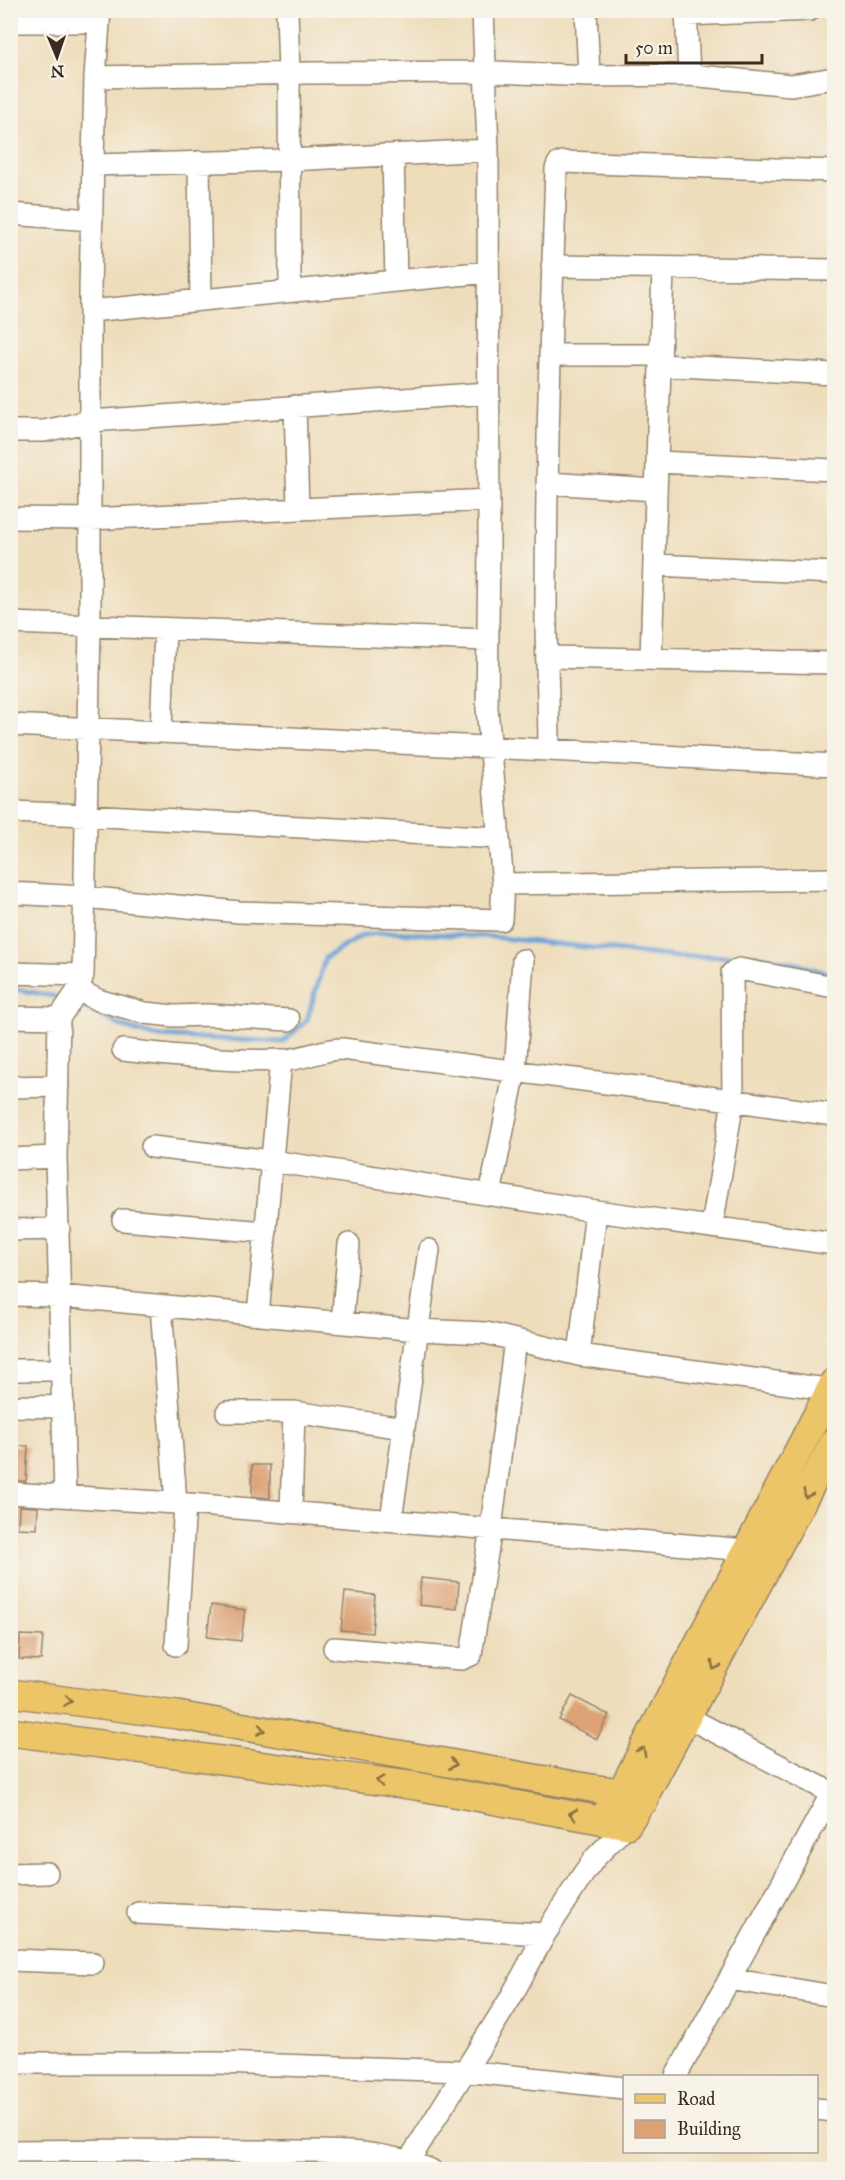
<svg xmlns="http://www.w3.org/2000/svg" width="845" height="2180" font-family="'IM FELL Great Primer',serif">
<rect width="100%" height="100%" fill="#f7f3e8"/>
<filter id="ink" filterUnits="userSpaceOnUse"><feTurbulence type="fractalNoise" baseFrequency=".0167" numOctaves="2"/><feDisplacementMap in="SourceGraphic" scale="12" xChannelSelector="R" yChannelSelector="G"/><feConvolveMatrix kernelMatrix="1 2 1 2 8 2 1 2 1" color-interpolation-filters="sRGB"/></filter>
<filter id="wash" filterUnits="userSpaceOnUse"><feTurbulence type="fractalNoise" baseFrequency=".008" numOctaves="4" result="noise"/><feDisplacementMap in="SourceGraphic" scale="24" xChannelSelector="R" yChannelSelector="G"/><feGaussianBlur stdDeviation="1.35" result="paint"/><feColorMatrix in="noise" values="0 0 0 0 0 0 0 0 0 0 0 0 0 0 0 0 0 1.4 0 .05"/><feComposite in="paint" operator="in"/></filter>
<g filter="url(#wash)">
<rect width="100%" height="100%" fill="#edb"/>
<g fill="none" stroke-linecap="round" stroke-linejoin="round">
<path stroke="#679fd5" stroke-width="5" d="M 10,990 L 21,990 L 67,999
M 75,1003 L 123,1027 L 154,1036 L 283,1042 L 307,1020 L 325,958 L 363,935 L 389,932 L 492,937 L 677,957 L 759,956 L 793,963 L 834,975"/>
</g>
<g id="blocks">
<path fill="#dca276" d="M 10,1446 L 28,1446 L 26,1481 L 10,1480 Z
M 252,1465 L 270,1465 L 270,1498 L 252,1496 Z
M 19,1506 L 38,1507 L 37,1529 L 18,1528 Z
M 421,1578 L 459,1582 L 457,1609 L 419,1605 Z
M 345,1592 L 375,1595 L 372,1633 L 341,1630 Z
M 211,1605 L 245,1610 L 241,1641 L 207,1637 Z
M 20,1635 L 43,1636 L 41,1660 L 19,1659 Z
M 572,1696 L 609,1715 L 597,1739 L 559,1720 Z"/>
</g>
</g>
<g filter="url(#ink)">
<use href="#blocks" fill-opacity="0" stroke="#94846c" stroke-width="1.5"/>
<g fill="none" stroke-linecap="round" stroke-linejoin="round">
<g stroke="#94846c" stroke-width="24">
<path id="minor" d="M 287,10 L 289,73 L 290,291
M 586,10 L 589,76
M 686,10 L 689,75
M 686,15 L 810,10
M 10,22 L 99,22
M 95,77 L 100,10
M 393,155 L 396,281
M 199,162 L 201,300
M 93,165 L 289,160 L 488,150
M 10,214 L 92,220
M 552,266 L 834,270
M 90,311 L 488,272
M 551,355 L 660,355
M 660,365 L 834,374
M 295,406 L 298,509
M 10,431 L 44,431 L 91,421 L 488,393
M 657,462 L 834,470
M 548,483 L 655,490
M 10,518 L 91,519 L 489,500
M 654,565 L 834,573
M 10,623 L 488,640
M 548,657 L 834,663
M 651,659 L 663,268
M 10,725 L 549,750 L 834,765
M 161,732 L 165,629
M 549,750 C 549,704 546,659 546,614 C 546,465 551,317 556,169 L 558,164 L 563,162 L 834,171
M 10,812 L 87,815 L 499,838
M 503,884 L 834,879
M 10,893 L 84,897 L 239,912 L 501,920 L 503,884 L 487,708 L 489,547 L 488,150 L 483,10
M 10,973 L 83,975
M 78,990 L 98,1000 L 145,1013 L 174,1016 L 208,1015 L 289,1020
M 10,1017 L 59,1018
M 123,1050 C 177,1056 230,1062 284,1060 C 304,1059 322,1049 342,1049 L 660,1090 L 834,1115
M 10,1087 L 58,1086
M 152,1147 L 272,1161 L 596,1211 L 834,1244
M 10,1159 L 56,1157
M 490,1194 L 515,1071 L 523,960
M 123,1220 L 266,1232
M 712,1226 L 733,1101 L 732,973 L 739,969 L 834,987
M 10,1230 L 59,1229
M 10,1295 L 61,1296 L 418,1330 L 486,1333 L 579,1355 L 834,1390
M 161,1306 L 176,1503
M 258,1315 L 281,1060
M 342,1323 L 349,1244
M 579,1355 L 596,1211
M 10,1370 L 63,1370
M 10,1406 L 63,1407
M 227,1412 L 294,1412 L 404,1428
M 10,1493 L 176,1503 L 760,1551
M 65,1496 L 56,1157 L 59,1018 L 78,990 L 83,975 L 90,627 L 90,289 L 95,77 L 308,73 L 495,72 L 589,76 L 689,75 L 791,85 L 834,78
M 291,1512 L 294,1412
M 391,1520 L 429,1250
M 176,1645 L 185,1504
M 334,1648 L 462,1659 L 471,1655 L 491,1528 L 515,1340
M 687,1717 L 832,1793
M 10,1874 L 47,1873
M 138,1913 L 545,1934
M 10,1960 L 93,1963
M 729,1979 L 834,1996
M 10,2063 L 218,2063 L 464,2071 L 624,2088
M 676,2076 L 834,1789
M 816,2109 L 834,2111
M 10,2151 C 90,2150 170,2150 250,2151 C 310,2152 374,2145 431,2170
M 403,2170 L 510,1999 L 545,1934 L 584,1873 L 595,1858 L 627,1825"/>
</g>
<g stroke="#94846c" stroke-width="30">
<path id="major" d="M 10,1693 L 177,1715 L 597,1789 L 621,1792 L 834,1382
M 10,1732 L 416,1786 L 627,1825 L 643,1799 L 834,1442"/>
</g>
<g stroke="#94846c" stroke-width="34">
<path id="highway" d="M 606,1820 L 621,1792 L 643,1799"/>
</g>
<use href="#minor" stroke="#fff" stroke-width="21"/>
<use href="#major" stroke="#edc569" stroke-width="27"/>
<use href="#highway" stroke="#edc569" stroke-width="32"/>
</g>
<defs><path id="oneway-chevron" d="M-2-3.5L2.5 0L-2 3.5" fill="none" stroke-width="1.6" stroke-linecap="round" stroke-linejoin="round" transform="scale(1.5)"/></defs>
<g stroke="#8b7040">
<use href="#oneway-chevron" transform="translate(807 1494) rotate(118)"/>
<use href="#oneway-chevron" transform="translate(715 1666) rotate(118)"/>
<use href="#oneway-chevron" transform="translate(68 1701) rotate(8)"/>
<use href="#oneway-chevron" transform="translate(261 1730) rotate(10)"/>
<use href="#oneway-chevron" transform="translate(642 1751) rotate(-62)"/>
<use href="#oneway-chevron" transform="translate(453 1764) rotate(10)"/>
<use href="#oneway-chevron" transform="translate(380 1781) rotate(-172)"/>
<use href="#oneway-chevron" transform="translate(573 1814) rotate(-170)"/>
</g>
</g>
<rect width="845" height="2180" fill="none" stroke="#f7f3e8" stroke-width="36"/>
<rect x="623" y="2075" width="195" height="78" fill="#f7f3e8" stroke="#aca397" stroke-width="1.5"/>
<rect x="635" y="2094" width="30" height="9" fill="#edc569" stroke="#aca397" stroke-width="1.5"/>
<text x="677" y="2105" font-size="18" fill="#3b2a1e">Road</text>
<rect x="635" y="2120" width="30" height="18" fill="#dca276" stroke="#aca397" stroke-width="1.5"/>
<text x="677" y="2135" font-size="18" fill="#3b2a1e">Building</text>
<g transform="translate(57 57) rotate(178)" stroke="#f7f3e8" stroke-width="4.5" paint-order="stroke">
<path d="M0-4.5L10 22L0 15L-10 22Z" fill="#3b2a1e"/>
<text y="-9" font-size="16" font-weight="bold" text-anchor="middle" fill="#3b2a1e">N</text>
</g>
<path d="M626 54v9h136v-9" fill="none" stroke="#3b2a1e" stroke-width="3"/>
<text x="635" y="54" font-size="18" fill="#3b2a1e" stroke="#f7f3e8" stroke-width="4.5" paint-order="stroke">50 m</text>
</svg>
